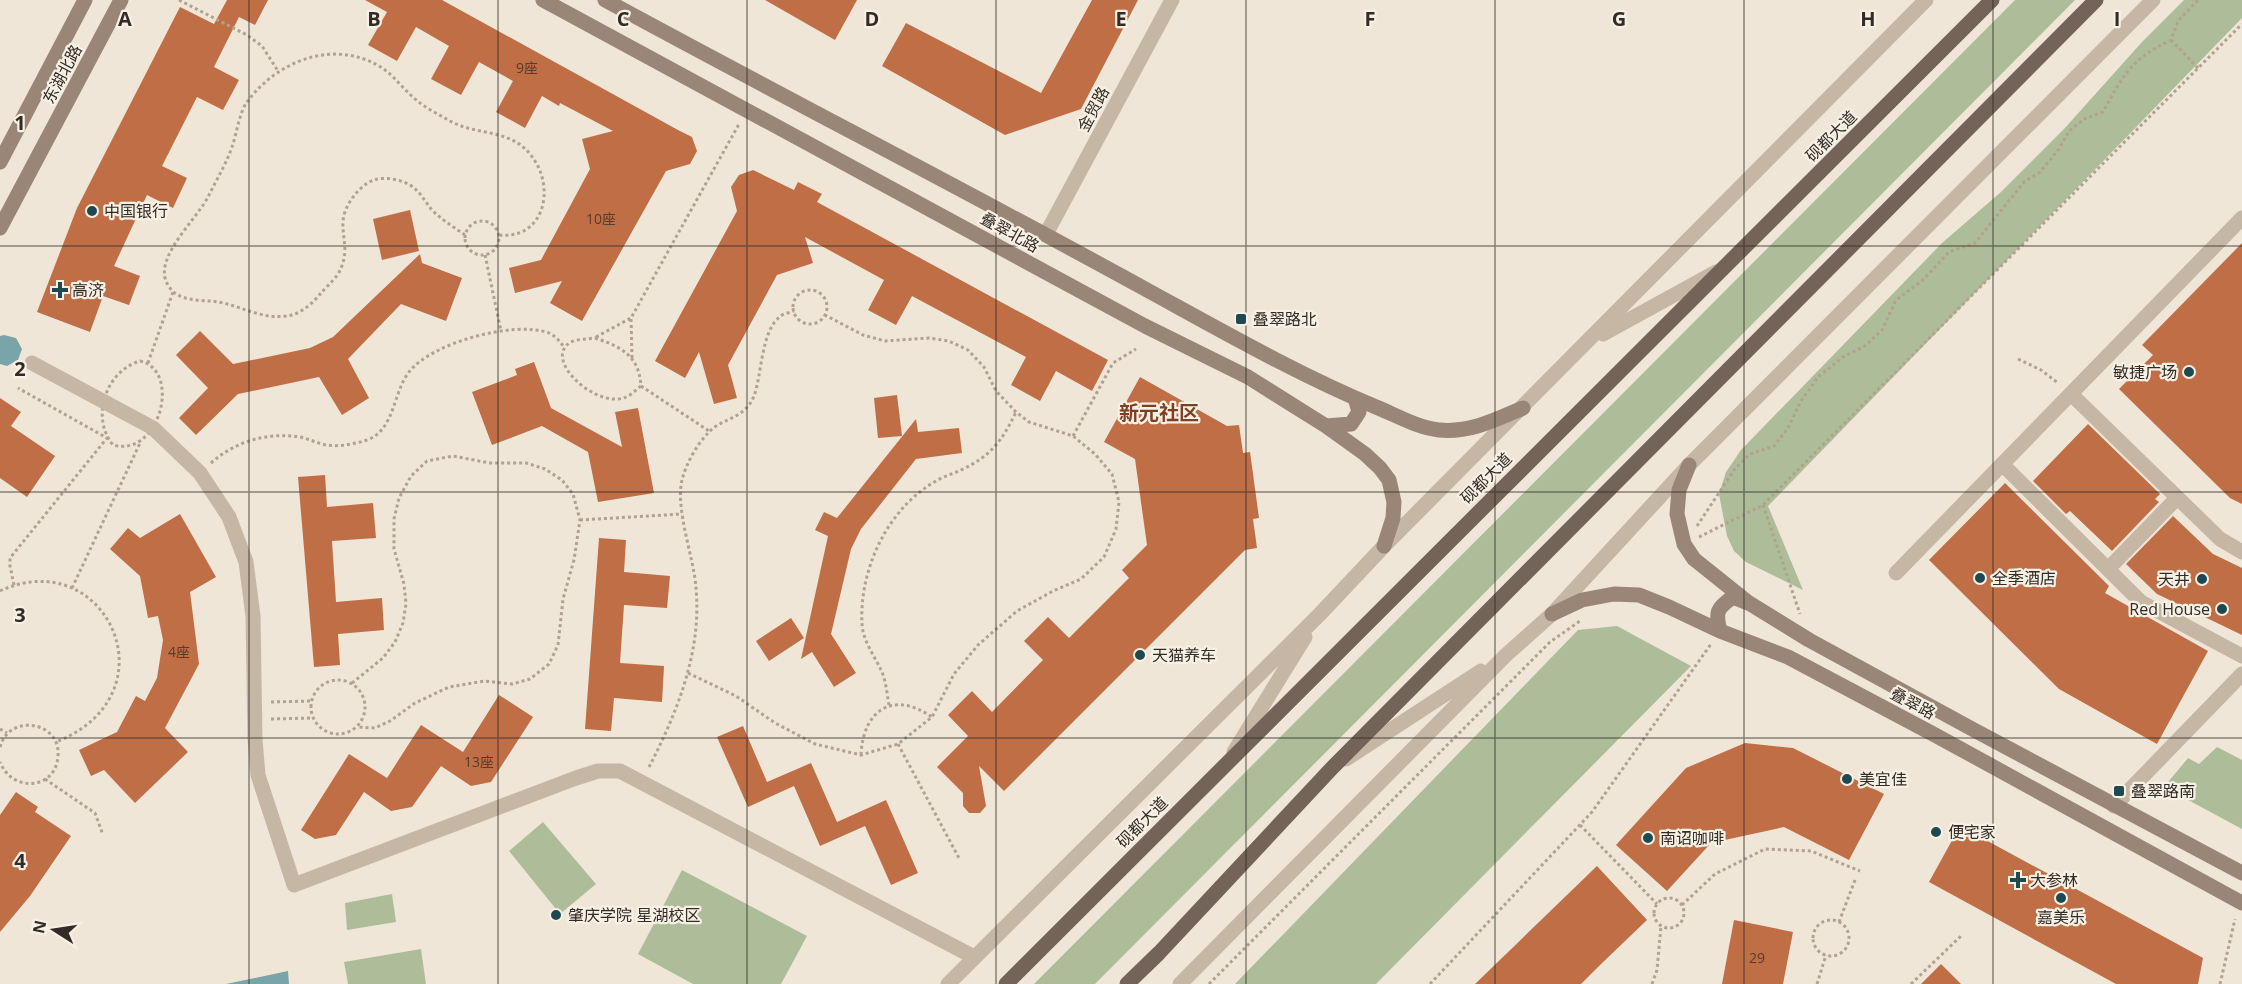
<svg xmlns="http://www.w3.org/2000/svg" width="2242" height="984" font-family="'Open Sans','Noto Sans SC',sans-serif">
<rect width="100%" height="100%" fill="#efe6d8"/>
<path fill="#aebd99" d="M 2015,0 L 2075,0 L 1095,984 L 1034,984 Z
M 2184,0 L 2242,0 L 2242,18 L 1768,506 L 1803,590 L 1746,562 L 1734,551 L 1727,536 L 1719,494 L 1726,472 L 1741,450 L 1942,243 L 2001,192 L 2064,129 L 2142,42 Z
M 1617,626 L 1691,666 L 1376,984 L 1235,984 L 1578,630 Z
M 2217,747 L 2242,760 L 2242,829 L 2164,787 L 2188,758 L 2199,764 Z
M 543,822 L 596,884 L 560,914 L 509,851 Z
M 682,870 L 807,936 L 781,984 L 693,984 L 638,954 Z
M 392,894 L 396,922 L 347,930 L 345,903 Z
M 421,949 L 426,984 L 348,984 L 344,962 Z"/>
<path fill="#79a4aa" d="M 4,335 L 16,338 L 22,349 L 18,360 L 7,366 L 0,364 L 0,336 Z
M 288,971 L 289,984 L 226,984 Z"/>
<path fill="#bf6e46" d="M 227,0 L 268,0 L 255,25 L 239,17 L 214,67 L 239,80 L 223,110 L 197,97 L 162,166 L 187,178 L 173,208 L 147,195 L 114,266 L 140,276 L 129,305 L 103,296 L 90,332 L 37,312 L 77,208 L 180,7 L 214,24 Z
M 365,0 L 442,0 L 678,130 L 692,137 L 697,151 L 690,164 L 666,171 L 582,321 L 550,303 L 562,281 L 515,293 L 509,268 L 541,260 L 590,169 L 582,139 L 613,131 L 560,103 L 559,106 L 542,96 L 525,128 L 496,112 L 513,81 L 479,62 L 461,95 L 431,79 L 449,46 L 416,27 L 397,61 L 368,45 L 387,12 Z
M 765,0 L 857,0 L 835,40 Z
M 1092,0 L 1138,0 L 1081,109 L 1005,135 L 882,66 L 906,23 L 1041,93 Z
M 753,170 L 794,190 L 798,182 L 822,194 L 817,202 L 1108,360 L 1092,391 L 1056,371 L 1040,401 L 1011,385 L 1026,357 L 912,296 L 896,325 L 868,310 L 884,280 L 805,237 L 813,263 L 777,275 L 728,365 L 737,398 L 714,404 L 699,352 L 685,378 L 655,361 L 737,211 L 731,187 L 739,175 Z
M 410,210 L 419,251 L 382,260 L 373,219 Z
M 2242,243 L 2242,504 L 2230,498 L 2119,389 L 2153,355 L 2142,345 Z
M 420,254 L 422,263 L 462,278 L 446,321 L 401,304 L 348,359 L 369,398 L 342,415 L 319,377 L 238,394 L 196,435 L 179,418 L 208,388 L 176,355 L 200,331 L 233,364 L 310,348 L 333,337 Z
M 534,362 L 551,408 L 622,447 L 615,412 L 638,408 L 654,493 L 598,502 L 588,452 L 542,426 L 492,445 L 472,392 L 517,375 L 515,369 Z
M 1140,377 L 1227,426 L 1239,425 L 1243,453 L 1250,452 L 1259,518 L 1253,519 L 1257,548 L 1245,550 L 1004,791 L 979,766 L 986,806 L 980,813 L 969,813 L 963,806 L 963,793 L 937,767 L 968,736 L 948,715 L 972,691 L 992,712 L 1043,660 L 1024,641 L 1048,617 L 1069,638 L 1129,578 L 1122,570 L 1147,545 L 1135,459 L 1104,442 Z
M 897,395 L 902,436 L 878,438 L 874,398 Z
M 0,398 L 21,412 L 11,426 L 55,456 L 27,497 L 0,478 Z
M 916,419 L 918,432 L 959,428 L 962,453 L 916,459 L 861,529 L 851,549 L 831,634 L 856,673 L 834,687 L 812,652 L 801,659 L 828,536 L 815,530 L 824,512 L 837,518 Z
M 2088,424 L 2160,494 L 2155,499 L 2159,502 L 2112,551 L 2070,511 L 2066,514 L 2033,481 Z
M 325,475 L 327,507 L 373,503 L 376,538 L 332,541 L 336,602 L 382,598 L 384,630 L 338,634 L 340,665 L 314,667 L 298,477 Z
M 2005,483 L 2109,586 L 2105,593 L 2208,651 L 2157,744 L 2059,689 L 1929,560 Z
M 180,514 L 216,577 L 190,592 L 199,664 L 165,728 L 188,752 L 135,803 L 104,770 L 91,776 L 79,750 L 117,732 L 136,696 L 145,701 L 157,678 L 163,640 L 158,616 L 148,618 L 140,576 L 110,549 L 128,528 L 140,538 Z
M 2173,516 L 2213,554 L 2242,568 L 2242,635 L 2157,594 L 2126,564 Z
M 599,538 L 626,540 L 624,572 L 670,576 L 667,608 L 624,605 L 620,663 L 664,666 L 662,702 L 614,698 L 611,731 L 585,729 Z
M 791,618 L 804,638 L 769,661 L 756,641 Z
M 499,695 L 533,717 L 491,782 L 471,786 L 441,766 L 412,807 L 391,811 L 364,792 L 336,835 L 315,839 L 301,830 L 349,754 L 387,778 L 421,725 L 463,752 Z
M 743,726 L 767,782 L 811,763 L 837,822 L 886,800 L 918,873 L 891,885 L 865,826 L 820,846 L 794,786 L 748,807 L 717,737 Z
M 1745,743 L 1793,748 L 1884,794 L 1849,860 L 1784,827 L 1711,843 L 1667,891 L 1616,845 L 1686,768 Z
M 16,792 L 38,807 L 35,812 L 71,836 L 30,896 L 0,932 L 0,815 Z
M 1960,826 L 2203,958 L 2198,984 L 2116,984 L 1929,882 Z
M 1597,866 L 1647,920 L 1599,966 L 1581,984 L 1475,984 Z
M 1734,920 L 1793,932 L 1783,984 L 1722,984 Z
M 1941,964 L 1961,984 L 1921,984 Z"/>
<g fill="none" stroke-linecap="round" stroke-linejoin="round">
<path stroke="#b2a18f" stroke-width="3" stroke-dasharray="3 3" stroke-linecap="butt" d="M 179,0 L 247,35 L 262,46 L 278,71
M 2171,40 L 2198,68
M465 238a17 17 0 1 1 34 0a17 17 0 1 1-34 0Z
M 465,235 C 455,228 444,221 435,213 C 427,206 423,195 414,188 C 405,180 386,176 374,180 C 359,185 344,206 343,221 C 342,239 349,249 341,268 C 338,277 327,286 321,293 C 313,303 300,315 286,316 C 258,320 236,302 209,301 C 191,300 171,299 165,278 C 159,252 198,218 209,195 C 217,179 226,164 232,147 C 237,133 239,113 247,102 C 277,61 333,39 379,66 C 393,74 402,88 414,98 C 425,108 438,114 450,121 C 479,137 514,127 535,161 C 555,193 542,240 498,235
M 485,255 L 501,331
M793 307a17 17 0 1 1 34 0a17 17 0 1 1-34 0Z
M 596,337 L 631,318
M 595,338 C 622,347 639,356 641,386 C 636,390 631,395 626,397 C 597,410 541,359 571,342 C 577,339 588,339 595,338 Z
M 632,358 L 631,318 L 739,124
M 2018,359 L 2041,370 L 2058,383
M 140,361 C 182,370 160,458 113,445 C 90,417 106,371 140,361 Z
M 148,363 L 173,292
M 641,386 L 709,431
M 1073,436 L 1113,363 L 1136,349
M 211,463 C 236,441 267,432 300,437 C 309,439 317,443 326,445 C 340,447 354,444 367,440 C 395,430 393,392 409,372 C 431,343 514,320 549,333 C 556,336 560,342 565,348
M 1763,505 L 1800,614
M 580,520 L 682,514
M 1697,526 L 1734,470 L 1750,454 L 1774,446 L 1788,428 L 1801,401 L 1819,376 L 1843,357 L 1865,346 L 1882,330 L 1896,300 L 1923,280 L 1949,252 L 1975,243 L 2024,182 L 2040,172 L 2059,149 L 2069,131 L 2084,119 L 2103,112 C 2123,75 2131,59 2171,40 L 2178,21 L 2198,0
M 1699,537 L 1763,505 L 2242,24
M 14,585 L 10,566 L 10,558 L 107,438 L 18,388
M 72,588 L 141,441
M 0,591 C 105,542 177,694 56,742
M 688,673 L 736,696 L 775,723 L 815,744 L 861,755 L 898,744 L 932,717 L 954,674 L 978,645 L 1017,611 L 1053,591 L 1081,579 L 1104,557 L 1116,529 L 1119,502 L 1112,474 L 1095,454 L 1073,436 L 1029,422 L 1016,412 L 996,391 L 984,367 L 968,350 L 949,341 L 929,338 L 885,341 L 863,335 L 825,315
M311 707a27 27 0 1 1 54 0a27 27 0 1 1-54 0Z
M 352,683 L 383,658 L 395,642 L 403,623 L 406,604 L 404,584 L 394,549 L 394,519 L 399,498 L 411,476 L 427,461 L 453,456 L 490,463 L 526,463 L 545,469 L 562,480 L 573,494 L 580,520 L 574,560 L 563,599 L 558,645 L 549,664 L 530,679 L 512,684 L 484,681 L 449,687 L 415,703 L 390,721 L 375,728 L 357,727
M 271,702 L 311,701
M 889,705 C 887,694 886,680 881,670 C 874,655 863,641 862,624 C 859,569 888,508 936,481 C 944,476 953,474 961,470 C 991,456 1002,441 1016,412
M 271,719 L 313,718
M 0,729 L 7,733
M 898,744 L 960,860
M 0,747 C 9,713 61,721 58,756 C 56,790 12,793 0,762
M 861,755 C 863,710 893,690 932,717
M 649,767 C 677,713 702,651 696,588 C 694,558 675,509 682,480 C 686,464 697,444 709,432 C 722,418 745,419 754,396 C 762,375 761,329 781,316 C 784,313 790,313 794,311
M 45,779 L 95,813 L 103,835
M 1580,825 L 1657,904
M1654 913a15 15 0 1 1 30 0a15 15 0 1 1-30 0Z
M 1682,905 L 1715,874 L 1765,849 L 1811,851 L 1860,871
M1813 938a18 18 0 1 1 36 0a18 18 0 1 1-36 0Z
M 1839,922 L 1855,880
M 1209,984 L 1550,642 L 1580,621
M 1430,984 L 1592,812 L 1711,644
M 1652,984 L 1657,970 L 1661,926
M 1817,984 L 1826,955
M 1911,984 L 1961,936
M 2220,984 L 2235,919"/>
<path stroke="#c6b7a5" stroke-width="15" d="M 2071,394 L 2220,539 L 2242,552
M 2002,464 L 2141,602 L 2242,656
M 2108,569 L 2177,498
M 1896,573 L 2242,218
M 2114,806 L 2242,674"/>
<path stroke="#c6b7a5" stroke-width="15" d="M 1046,234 L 1172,0
M 32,363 L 153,428 L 200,473 L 229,517 L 246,562 L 253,616 L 255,739 L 258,775 L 294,885 L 576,778 L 598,771 L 620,771 L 974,957"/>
<path stroke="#c6b7a5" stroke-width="15" d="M 1603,334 L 1716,272
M 1234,752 L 1305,637
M 1346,759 L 1481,671
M 948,984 L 1320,614 L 1384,546 L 1926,0
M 1180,984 L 1506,655 L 1552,614 L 1689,465 L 2153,0"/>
<path stroke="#998677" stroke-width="15" d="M 543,0 L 1145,326 L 1248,377 L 1326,426 L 1365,454 L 1380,468 L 1389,480 L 1394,502 L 1393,518 L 1384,546
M 605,0 C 785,98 967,191 1147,290 C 1222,331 1297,374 1376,407 C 1396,415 1418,428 1439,430 C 1470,433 1495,420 1523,408
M 0,162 L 85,0
M 0,228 L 121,0
M 1326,426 L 1351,424 L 1359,412 L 1355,398
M 1689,465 L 1679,490 L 1677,514 L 1684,544 L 1694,559 L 1749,603 L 1809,640 L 1974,730 L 2242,873
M 1552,614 L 1582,600 L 1614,594 L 1639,595 L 1669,607 L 1720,631 L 1788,657 L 1935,735 L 2242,903
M 1720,631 C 1715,612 1717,608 1733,597 L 1748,603"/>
<path stroke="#746358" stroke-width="15" d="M 1006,984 L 1992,0
M 1127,984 L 1159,953 L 1333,767 L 2096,0"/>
</g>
<path fill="none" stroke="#322b26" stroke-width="1.5" stroke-opacity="0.55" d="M 249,0 L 249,984M 498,0 L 498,984M 747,0 L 747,984M 996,0 L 996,984M 1246,0 L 1246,984M 1495,0 L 1495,984M 1744,0 L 1744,984M 1993,0 L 1993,984M 0,246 L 2242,246M 0,492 L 2242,492M 0,738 L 2242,738"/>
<g fill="#1e4951" stroke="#f7f0e4" stroke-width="2">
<circle cx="92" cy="211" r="6"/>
<path d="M57 281h6v6h6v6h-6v6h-6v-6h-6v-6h6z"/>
<rect x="1235" y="313" width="12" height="12" rx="3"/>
<circle cx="2189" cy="372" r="6"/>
<circle cx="1980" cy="578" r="6"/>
<circle cx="2202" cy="579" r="6"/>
<circle cx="2222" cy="609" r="6"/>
<circle cx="1140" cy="655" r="6"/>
<circle cx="1847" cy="779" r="6"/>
<rect x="2113" y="785" width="12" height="12" rx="3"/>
<circle cx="1936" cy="832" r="6"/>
<circle cx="1648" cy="838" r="6"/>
<path d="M2015 871h6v6h6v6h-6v6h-6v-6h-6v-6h6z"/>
<circle cx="2061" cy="898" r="6"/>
<circle cx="556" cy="915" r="6"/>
</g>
<g text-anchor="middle" stroke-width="4.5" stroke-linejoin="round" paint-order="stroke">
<g font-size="14" fill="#553c2e">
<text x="527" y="73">9座</text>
<text x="601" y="224">10座</text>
<text x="179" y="657">4座</text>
<text x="479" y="767">13座</text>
<text x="1757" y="963">29</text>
</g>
<g font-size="16" fill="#322b26" stroke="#f7f0e4">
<text transform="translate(62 74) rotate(-62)" y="6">东湖北路</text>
<text transform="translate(1093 109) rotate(-62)" y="6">金贸路</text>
<text transform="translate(1831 136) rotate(-45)" y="6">砚都大道</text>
<text transform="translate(1010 232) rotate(29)" y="6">叠翠北路</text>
<text transform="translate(1486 478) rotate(-45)" y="6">砚都大道</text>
<text transform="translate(1913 703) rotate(28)" y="6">叠翠路</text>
<text transform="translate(1142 822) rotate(-45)" y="6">砚都大道</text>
</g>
<g font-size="16" fill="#322b26" stroke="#f7f0e4" text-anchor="start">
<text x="104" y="217">中国银行</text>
<text x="72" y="296">高济</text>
<text x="1253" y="325">叠翠路北</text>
<text x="2177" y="378" text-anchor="end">敏捷广场</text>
<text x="1992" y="584">全季酒店</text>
<text x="2190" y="585" text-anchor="end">天井</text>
<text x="2210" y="615" text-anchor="end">Red House</text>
<text x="1152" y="661">天猫养车</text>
<text x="1859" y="785">美宜佳</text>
<text x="2131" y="797">叠翠路南</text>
<text x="1948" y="838">便宅家</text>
<text x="1660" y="844">南诏咖啡</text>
<text x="2030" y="886">大参林</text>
<text x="568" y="921">肇庆学院 星湖校区</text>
<text x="2061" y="923" text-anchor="middle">嘉美乐</text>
</g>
<g font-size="20" font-weight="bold" fill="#7c4024" stroke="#f7f0e4">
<text x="1159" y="420">新元社区</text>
</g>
</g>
<g font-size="20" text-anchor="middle" font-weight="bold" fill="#322b26" stroke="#f7f0e4" stroke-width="4.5" stroke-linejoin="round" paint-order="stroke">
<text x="125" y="26">A</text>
<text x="374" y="26">B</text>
<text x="623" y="26">C</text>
<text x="872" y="26">D</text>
<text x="1121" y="26">E</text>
<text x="1370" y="26">F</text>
<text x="1619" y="26">G</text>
<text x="1868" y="26">H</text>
<text x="2117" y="26">I</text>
<text x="20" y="130">1</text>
<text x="20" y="376">2</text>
<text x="20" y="622">3</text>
<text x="20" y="868">4</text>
</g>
<g transform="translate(54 930) rotate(282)" stroke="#f7f0e4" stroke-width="4.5" paint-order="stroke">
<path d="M0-4.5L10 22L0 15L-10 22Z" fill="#322b26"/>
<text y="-9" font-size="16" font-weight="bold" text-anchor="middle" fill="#322b26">N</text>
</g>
</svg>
